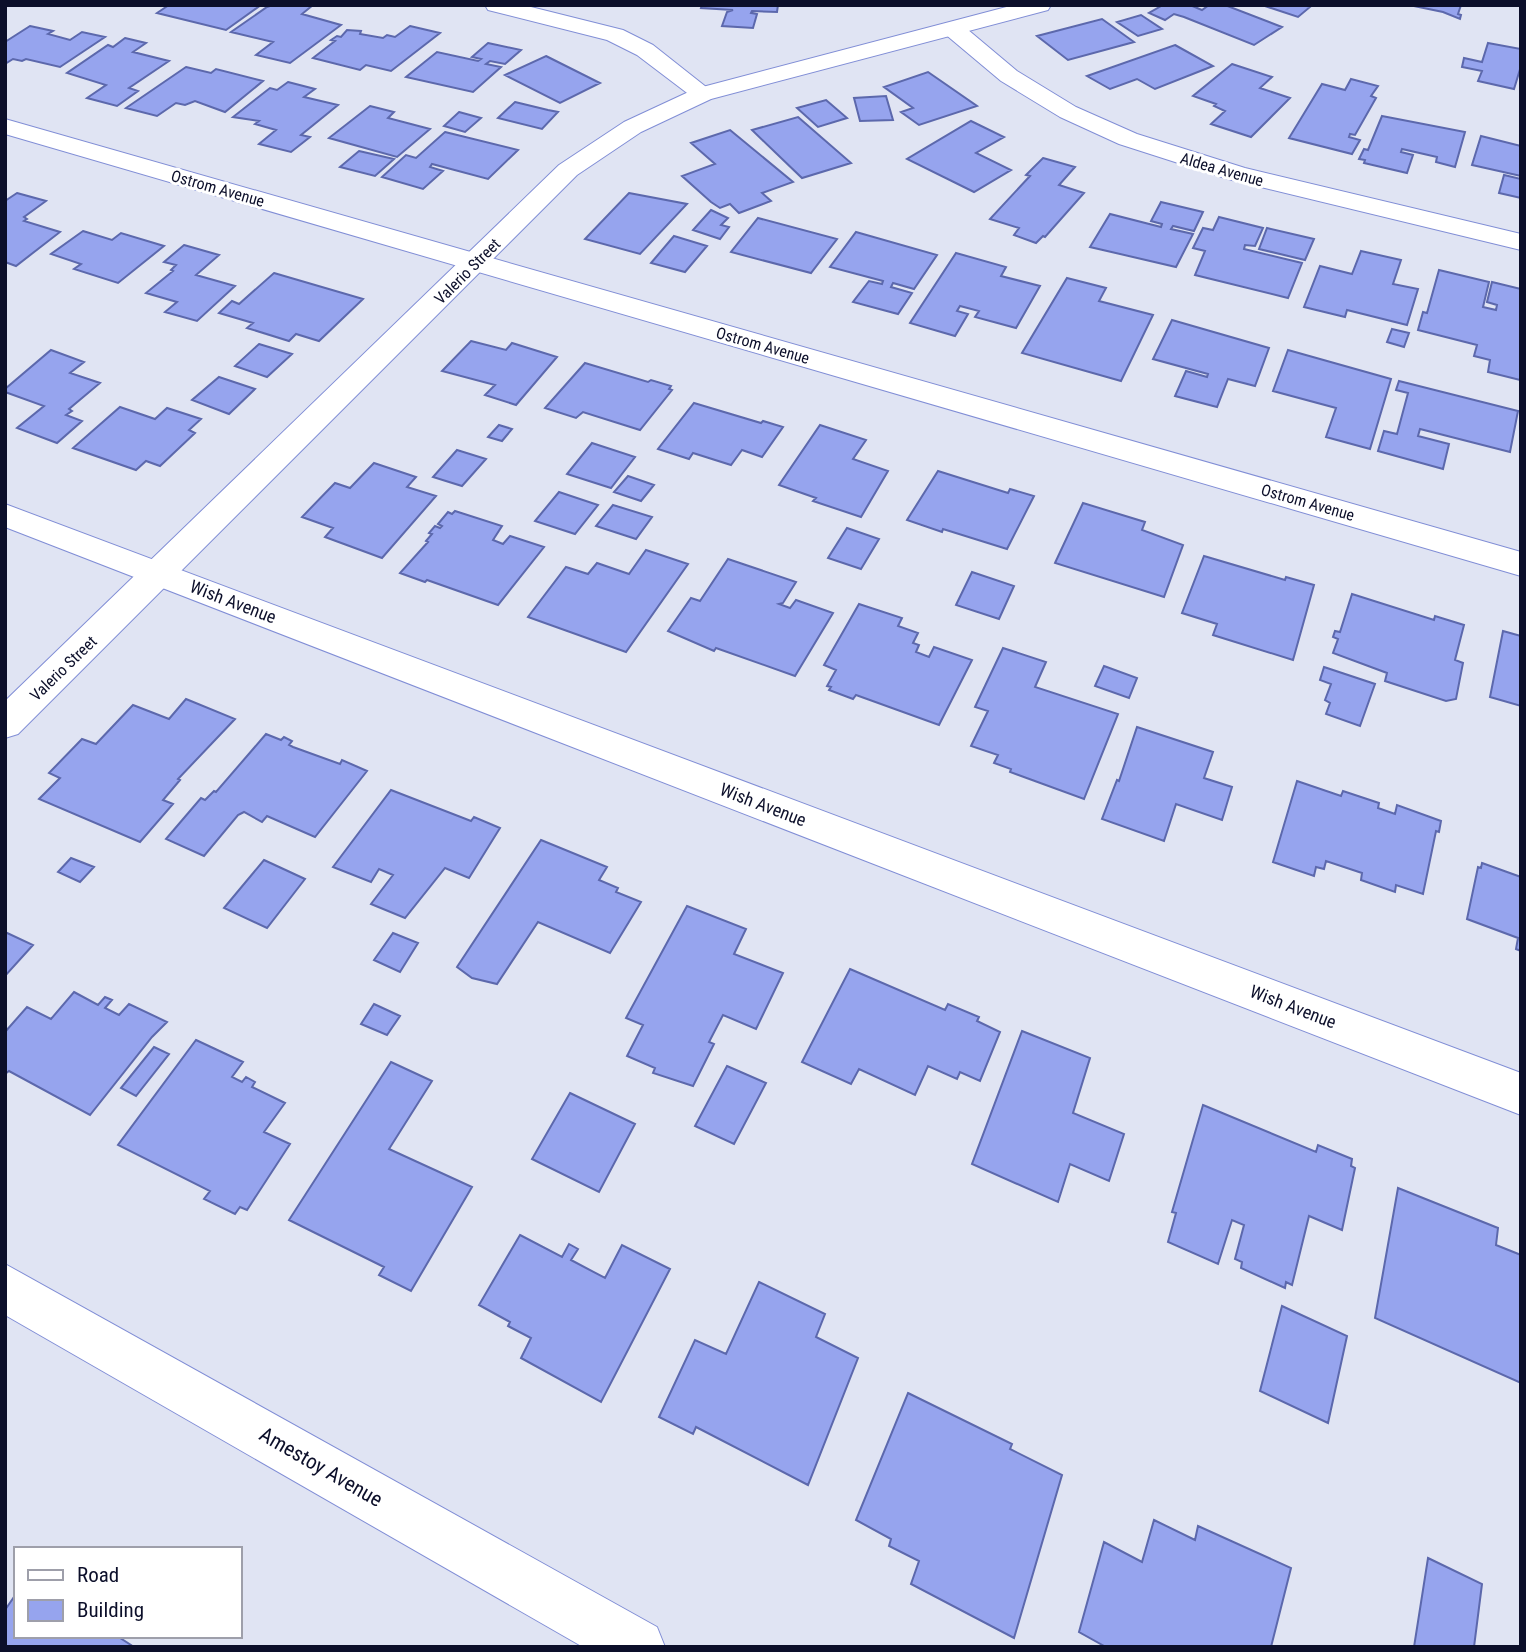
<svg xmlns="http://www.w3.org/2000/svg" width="1526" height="1652" font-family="'Roboto Condensed',sans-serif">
<rect width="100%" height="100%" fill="#e0e4f3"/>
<path fill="#96a4ee" stroke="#5c68ac" stroke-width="2" d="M 169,5 L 261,5 L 226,30 L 157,13 Z
M 273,5 L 313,5 L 302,14 L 341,25 L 290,63 L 256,55 L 273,42 L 231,32 L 267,7 Z
M 702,5 L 778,5 L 777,12 L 752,11 L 751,13 L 757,14 L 753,28 L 722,26 L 727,12 L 733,10 L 701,8 Z
M 1163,5 L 1190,5 L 1202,10 L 1209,5 L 1225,5 L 1282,27 L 1254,45 L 1184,17 L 1174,14 L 1165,20 L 1149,13 Z
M 1262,5 L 1304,5 L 1310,7 L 1298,17 Z
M 1409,5 L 1461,5 L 1458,14 L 1461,15 L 1460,19 L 1443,12 Z
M 1141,15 L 1162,29 L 1138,36 L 1117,22 Z
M 1102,19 L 1134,42 L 1068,60 L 1037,36 Z
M 30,26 L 53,31 L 48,34 L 70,40 L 82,32 L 105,37 L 60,67 L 26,59 L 22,61 L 13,59 L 5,64 L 5,42 Z
M 410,26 L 440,33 L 391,71 L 366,65 L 360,70 L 313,58 L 335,41 L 331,40 L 337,36 L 341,37 L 347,30 L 361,31 L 360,34 L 383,38 L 387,35 L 395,37 Z
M 125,38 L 146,43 L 133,52 L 169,61 L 129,88 L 138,91 L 117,106 L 87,98 L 106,85 L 67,73 L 108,45 L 113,47 Z
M 488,43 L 521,50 L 505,64 L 490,61 L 486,64 L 501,67 L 473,92 L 406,77 L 437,52 L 478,61 L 481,59 L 472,57 Z
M 1488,43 L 1521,49 L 1521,66 L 1514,89 L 1478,81 L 1482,71 L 1462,67 L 1464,58 L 1482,62 Z
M 1175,45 L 1213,66 L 1155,89 L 1137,79 L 1110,89 L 1087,76 Z
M 546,56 L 600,83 L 560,103 L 505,75 Z
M 1232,64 L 1272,77 L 1260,88 L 1290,98 L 1251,137 L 1211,124 L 1225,111 L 1214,106 L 1216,104 L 1193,96 Z
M 186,67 L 211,73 L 216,69 L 263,81 L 225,112 L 195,101 L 185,105 L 176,103 L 157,116 L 126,108 Z
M 928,72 L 977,106 L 919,125 L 901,112 L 913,108 L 884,87 Z
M 1351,79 L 1378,86 L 1371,96 L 1376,98 L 1355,135 L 1350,134 L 1349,137 L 1360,140 L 1352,154 L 1289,138 L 1322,84 L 1345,90 Z
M 288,82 L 315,89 L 304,97 L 338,105 L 301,135 L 310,137 L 291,152 L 259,144 L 276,130 L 255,124 L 259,121 L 233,117 L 270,88 L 277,90 Z
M 886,96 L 893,120 L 860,121 L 854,98 Z
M 826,100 L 847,118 L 818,127 L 797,108 Z
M 515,102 L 548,110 L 558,112 L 542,129 L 498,118 Z
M 370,106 L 394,112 L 388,118 L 430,129 L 397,157 L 329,138 Z
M 459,112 L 481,118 L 465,132 L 444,126 Z
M 1382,116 L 1465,132 L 1455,167 L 1436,162 L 1437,157 L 1402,149 L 1401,152 L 1413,155 L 1407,173 L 1364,163 L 1365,160 L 1359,159 L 1364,149 L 1368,150 Z
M 798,117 L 851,163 L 802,178 L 752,130 Z
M 971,121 L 1004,137 L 976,153 L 1011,170 L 974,192 L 907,159 Z
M 730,130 L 793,182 L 762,193 L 771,201 L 739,213 L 730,204 L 720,208 L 711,202 L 682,176 L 715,164 L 691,143 Z
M 445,132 L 518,150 L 488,179 L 432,164 L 430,167 L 443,171 L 423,189 L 382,177 L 406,155 L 416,158 Z
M 1481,136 L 1521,146 L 1521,176 L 1472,165 Z
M 359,151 L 394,159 L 375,176 L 340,167 Z
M 1043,158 L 1075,167 L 1059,185 L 1084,193 L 1045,237 L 1043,236 L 1036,243 L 1014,235 L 1019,228 L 990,219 L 1030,176 L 1026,175 Z
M 1504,175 L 1521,179 L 1521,198 L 1499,193 Z
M 17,193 L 46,201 L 24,217 L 27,219 L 24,221 L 60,232 L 16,266 L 5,262 L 5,201 Z
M 629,193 L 687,204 L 640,254 L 585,239 Z
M 1161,202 L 1203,212 L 1194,231 L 1173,226 L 1171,229 L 1193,234 L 1176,267 L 1090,247 L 1110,214 L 1161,227 L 1162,224 L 1151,221 Z
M 711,210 L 728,218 L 721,225 L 729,227 L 720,239 L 693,230 Z
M 1219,217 L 1263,228 L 1255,246 L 1245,245 L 1244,249 L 1302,263 L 1288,298 L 1195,275 L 1205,251 L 1193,248 L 1203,228 L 1213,230 Z
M 758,218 L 837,239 L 811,273 L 731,252 Z
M 1267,228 L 1314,239 L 1305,260 L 1259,249 Z
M 83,231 L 112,240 L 121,233 L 164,246 L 118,283 L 74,269 L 81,264 L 51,254 Z
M 856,232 L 937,255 L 914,289 L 893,283 L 891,287 L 912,293 L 898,314 L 853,302 L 869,281 L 882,284 L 883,281 L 830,267 Z
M 674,236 L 707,246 L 685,272 L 651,263 Z
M 184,245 L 219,255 L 196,275 L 235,286 L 197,321 L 165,312 L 177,302 L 146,293 L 173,271 L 171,270 L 176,265 L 164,262 Z
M 1361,251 L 1401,260 L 1393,284 L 1418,289 L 1407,325 L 1347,310 L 1345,317 L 1304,307 L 1320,266 L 1352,274 Z
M 956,253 L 1006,267 L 1001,276 L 1040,286 L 1016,328 L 975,317 L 979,311 L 960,306 L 957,311 L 968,314 L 955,336 L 910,323 Z
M 1439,270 L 1489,282 L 1483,307 L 1496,310 L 1497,305 L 1487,302 L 1492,282 L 1521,289 L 1520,380 L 1488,372 L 1490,360 L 1474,356 L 1477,345 L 1418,330 L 1423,312 L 1427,313 Z
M 274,273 L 363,299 L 319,341 L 296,334 L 289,341 L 247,328 L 253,323 L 219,313 L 232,301 L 239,304 Z
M 1067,278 L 1106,288 L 1099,301 L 1153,315 L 1121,381 L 1022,353 Z
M 1172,320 L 1269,348 L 1255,386 L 1228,379 L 1217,407 L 1175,396 L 1186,371 L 1207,377 L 1208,374 L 1153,359 Z
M 1392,329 L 1409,333 L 1404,347 L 1387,342 Z
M 471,341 L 506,350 L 512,343 L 557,357 L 516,405 L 485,395 L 495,385 L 442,371 Z
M 259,344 L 292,354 L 267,377 L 235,366 Z
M 51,350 L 84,362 L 70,373 L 100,383 L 69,409 L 72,411 L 66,415 L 82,421 L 57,443 L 17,428 L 44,406 L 5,392 L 5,389 Z
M 1288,350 L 1391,379 L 1370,449 L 1326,437 L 1336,408 L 1273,391 Z
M 585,363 L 648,382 L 651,380 L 671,386 L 669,389 L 672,390 L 640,430 L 583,412 L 576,418 L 545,408 Z
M 219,377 L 255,389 L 229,414 L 192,400 Z
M 1399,381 L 1518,411 L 1510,452 L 1420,429 L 1418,436 L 1449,444 L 1443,469 L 1378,451 L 1384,431 L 1397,434 L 1408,393 L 1396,390 Z
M 694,403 L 761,423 L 763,421 L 783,427 L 762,457 L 742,450 L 731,465 L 693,453 L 689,459 L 658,449 Z
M 120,407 L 155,419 L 167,408 L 201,419 L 189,430 L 195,433 L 160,466 L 146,461 L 136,470 L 73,448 Z
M 499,425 L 512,429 L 502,441 L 488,437 Z
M 820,425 L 866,440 L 853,459 L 888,471 L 861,517 L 813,501 L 816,498 L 779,485 Z
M 592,443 L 635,457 L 611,488 L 567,474 Z
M 457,450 L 486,459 L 462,486 L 433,477 Z
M 374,463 L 416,477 L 407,487 L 436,496 L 382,558 L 325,537 L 333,528 L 302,517 L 335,483 L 350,488 Z
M 938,471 L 1008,493 L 1010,489 L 1034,496 L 1007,549 L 943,529 L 942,532 L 907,520 Z
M 628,476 L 654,485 L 641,501 L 614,492 Z
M 559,492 L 598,505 L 575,534 L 535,521 Z
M 1083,503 L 1145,522 L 1142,530 L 1183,545 L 1164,597 L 1055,563 Z
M 613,505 L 652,517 L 636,539 L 596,526 Z
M 455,511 L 502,526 L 493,540 L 503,544 L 510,536 L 544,547 L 498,605 L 427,580 L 425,582 L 400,573 L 428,542 L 426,541 L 432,534 L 429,533 L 435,526 L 440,528 L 442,526 L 438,524 L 448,512 L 452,514 Z
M 847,528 L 879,539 L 861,569 L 828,558 Z
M 646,550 L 688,564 L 626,652 L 528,617 L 566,567 L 588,574 L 597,563 L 629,574 Z
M 1204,556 L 1285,580 L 1286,577 L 1314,585 L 1293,660 L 1213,635 L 1217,624 L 1182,613 Z
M 728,559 L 796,582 L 783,603 L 779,604 L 790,608 L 796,600 L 833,613 L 795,676 L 716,648 L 714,651 L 668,631 L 691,598 L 700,601 Z
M 972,572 L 1014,586 L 999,619 L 956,605 Z
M 1352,594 L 1434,620 L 1435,616 L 1464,625 L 1455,660 L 1463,663 L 1456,699 L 1446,701 L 1385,681 L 1387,673 L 1333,653 L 1338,639 L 1333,637 L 1335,631 L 1340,632 Z
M 859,604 L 902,618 L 898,626 L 918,633 L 913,643 L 919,645 L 916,652 L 929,657 L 934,647 L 972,660 L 939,725 L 856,695 L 853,699 L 829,690 L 831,687 L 827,686 L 836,670 L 824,665 Z
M 1503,631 L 1521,636 L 1521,706 L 1490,697 Z
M 1003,648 L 1046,662 L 1035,687 L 1118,714 L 1084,799 L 1010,772 L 1011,769 L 994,763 L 998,755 L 971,746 L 988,711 L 975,707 Z
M 1104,666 L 1137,678 L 1129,698 L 1095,686 Z
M 1324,667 L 1375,684 L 1360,726 L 1326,714 L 1330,703 L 1325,700 L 1331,684 L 1320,680 Z
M 186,699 L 235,719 L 178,779 L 180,780 L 163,800 L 173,804 L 140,842 L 39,799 L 60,778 L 49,773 L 82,739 L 96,744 L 133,705 L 169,719 Z
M 1137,727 L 1213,752 L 1204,778 L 1232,787 L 1222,820 L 1176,804 L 1164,841 L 1102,819 L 1117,780 L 1119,781 Z
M 266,734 L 281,740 L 284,737 L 292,741 L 289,745 L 293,747 L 340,764 L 342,760 L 367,771 L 315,837 L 267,816 L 262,822 L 244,812 L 238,815 L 204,856 L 166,839 L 201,798 L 205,800 L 214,791 L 216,792 Z
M 1297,781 L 1341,796 L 1343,791 L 1379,803 L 1378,808 L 1395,814 L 1397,805 L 1441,821 L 1439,832 L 1436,831 L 1423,894 L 1396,885 L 1395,892 L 1361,880 L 1362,873 L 1326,861 L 1324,869 L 1316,867 L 1314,876 L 1273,862 Z
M 391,790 L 471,821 L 474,817 L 500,828 L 469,878 L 445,868 L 405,918 L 371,904 L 393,875 L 379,869 L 371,882 L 333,867 Z
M 541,840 L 607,867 L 599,880 L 618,888 L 616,892 L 641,902 L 610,953 L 538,922 L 497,984 L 472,978 L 457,967 Z
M 71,858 L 94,867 L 80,882 L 58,872 Z
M 264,860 L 305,879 L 267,928 L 224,908 Z
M 1482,863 L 1521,877 L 1521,951 L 1516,949 L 1518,938 L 1467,919 L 1478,867 L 1481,868 Z
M 687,906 L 746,929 L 734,954 L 783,973 L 756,1029 L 723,1015 L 709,1042 L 714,1044 L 693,1086 L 653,1073 L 655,1068 L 627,1056 L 643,1025 L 626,1018 Z
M 5,932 L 33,945 L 5,976 Z
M 393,933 L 418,943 L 400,972 L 374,960 Z
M 850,969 L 945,1010 L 948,1004 L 979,1017 L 977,1021 L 1000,1032 L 980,1081 L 960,1072 L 957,1079 L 928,1066 L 915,1095 L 859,1069 L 851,1084 L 802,1062 Z
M 74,992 L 98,1005 L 105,997 L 112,1000 L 105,1008 L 119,1015 L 129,1004 L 167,1022 L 152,1037 L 90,1115 L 9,1071 L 5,1074 L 5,1032 L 27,1007 L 51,1019 Z
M 374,1004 L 400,1016 L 387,1035 L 361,1024 Z
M 1022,1031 L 1090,1058 L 1073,1113 L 1124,1134 L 1109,1181 L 1070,1164 L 1058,1202 L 972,1164 Z
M 196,1040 L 243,1062 L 232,1077 L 242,1082 L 246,1077 L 255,1082 L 252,1087 L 285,1103 L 264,1132 L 290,1144 L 247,1210 L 240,1207 L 235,1214 L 204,1199 L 210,1191 L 118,1145 Z
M 154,1047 L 169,1054 L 136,1096 L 121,1088 Z
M 391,1062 L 432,1081 L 389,1149 L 472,1187 L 411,1291 L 379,1275 L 384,1267 L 289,1220 Z
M 727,1066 L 766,1083 L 734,1144 L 695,1126 Z
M 570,1093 L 635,1124 L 599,1192 L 532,1159 Z
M 1203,1105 L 1316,1152 L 1318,1145 L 1352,1159 L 1351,1166 L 1355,1168 L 1342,1230 L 1309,1216 L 1292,1285 L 1286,1282 L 1285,1288 L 1241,1268 L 1242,1262 L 1235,1259 L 1244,1225 L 1232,1220 L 1218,1264 L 1168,1242 L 1176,1213 L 1172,1212 Z
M 1398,1188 L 1498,1228 L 1496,1245 L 1521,1255 L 1521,1383 L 1375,1318 Z
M 520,1235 L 562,1257 L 569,1244 L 578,1249 L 571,1260 L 605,1278 L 622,1245 L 670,1269 L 601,1402 L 521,1358 L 531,1338 L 508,1326 L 510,1322 L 479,1305 Z
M 759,1282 L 825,1314 L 816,1337 L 858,1358 L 808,1485 L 696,1427 L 693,1434 L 659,1417 L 695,1340 L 726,1354 Z
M 1282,1306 L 1347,1336 L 1328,1423 L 1260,1391 Z
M 908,1393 L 1012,1444 L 1010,1449 L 1062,1475 L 1014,1638 L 911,1584 L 919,1561 L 889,1546 L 891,1539 L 856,1520 Z
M 1154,1520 L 1195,1540 L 1198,1526 L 1291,1568 L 1271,1647 L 1106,1647 L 1079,1632 L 1104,1542 L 1142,1562 Z
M 1428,1558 L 1482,1584 L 1474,1647 L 1414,1647 Z
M 16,1594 L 16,1636 L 117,1636 L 134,1647 L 5,1647 L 5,1610 Z"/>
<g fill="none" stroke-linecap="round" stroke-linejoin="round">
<g stroke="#818ed6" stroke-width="2">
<path id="street" d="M 485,5 L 523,5 L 623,30 L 653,45 L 715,94 L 711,99 L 695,99 L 637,55 L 607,40 L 488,10 Z
M 953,22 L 961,24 L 1017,71 L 1076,107 L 1137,134 L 1245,168 L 1521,234 L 1521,250 L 1228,179 L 1119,144 L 1060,117 L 1001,81 L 945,34 L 942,29 L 945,24 Z
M 5,119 L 1521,552 L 1521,576 L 5,134 Z
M 5,504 L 1521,1073 L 1521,1115 L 5,527 Z"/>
</g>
<g stroke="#818ed6" stroke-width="2">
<path id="secondary" d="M 1014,5 L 1051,5 L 1048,10 L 711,99 L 641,132 L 577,175 L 18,734 L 5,738 L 5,701 L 559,165 L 624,122 L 695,89 Z
M 5,1264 L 657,1627 L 665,1647 L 583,1647 L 5,1315 Z"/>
</g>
<use href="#street" fill="#fff" fill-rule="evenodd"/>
<use href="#secondary" fill="#fff" fill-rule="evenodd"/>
</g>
<g text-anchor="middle" stroke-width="6" stroke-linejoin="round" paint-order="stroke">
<g font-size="16" fill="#0c0f2a" stroke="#fff">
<text transform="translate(1222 169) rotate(16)" y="6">Aldea Avenue</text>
<text transform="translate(218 188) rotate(16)" y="6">Ostrom Avenue</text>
<text transform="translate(467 271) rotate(-45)" y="6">Valerio Street</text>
<text transform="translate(763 345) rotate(16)" y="6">Ostrom Avenue</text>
<text transform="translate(1308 502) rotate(16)" y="6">Ostrom Avenue</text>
<text transform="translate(63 668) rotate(-44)" y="6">Valerio Street</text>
</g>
<g font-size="18" fill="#0c0f2a" stroke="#fff">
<text transform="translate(233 602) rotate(21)" y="6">Wish Avenue</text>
<text transform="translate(763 805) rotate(21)" y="6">Wish Avenue</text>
<text transform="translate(1293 1007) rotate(21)" y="6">Wish Avenue</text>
</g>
<g font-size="21" fill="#0c0f2a" stroke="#fff">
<text transform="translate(321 1467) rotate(30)" y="7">Amestoy Avenue</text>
</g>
</g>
<rect width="1526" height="1652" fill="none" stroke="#0c0f2a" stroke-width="14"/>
<rect x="14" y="1547" width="228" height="91" fill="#ffffff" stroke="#9e9faa" stroke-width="2"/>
<rect x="28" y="1570" width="35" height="10" fill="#ffffff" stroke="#9e9faa" stroke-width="2"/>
<text x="77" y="1582" font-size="21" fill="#0c0f2a">Road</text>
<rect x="28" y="1600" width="35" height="21" fill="#96a4ee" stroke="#9e9faa" stroke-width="2"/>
<text x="77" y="1617" font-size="21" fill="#0c0f2a">Building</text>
</svg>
